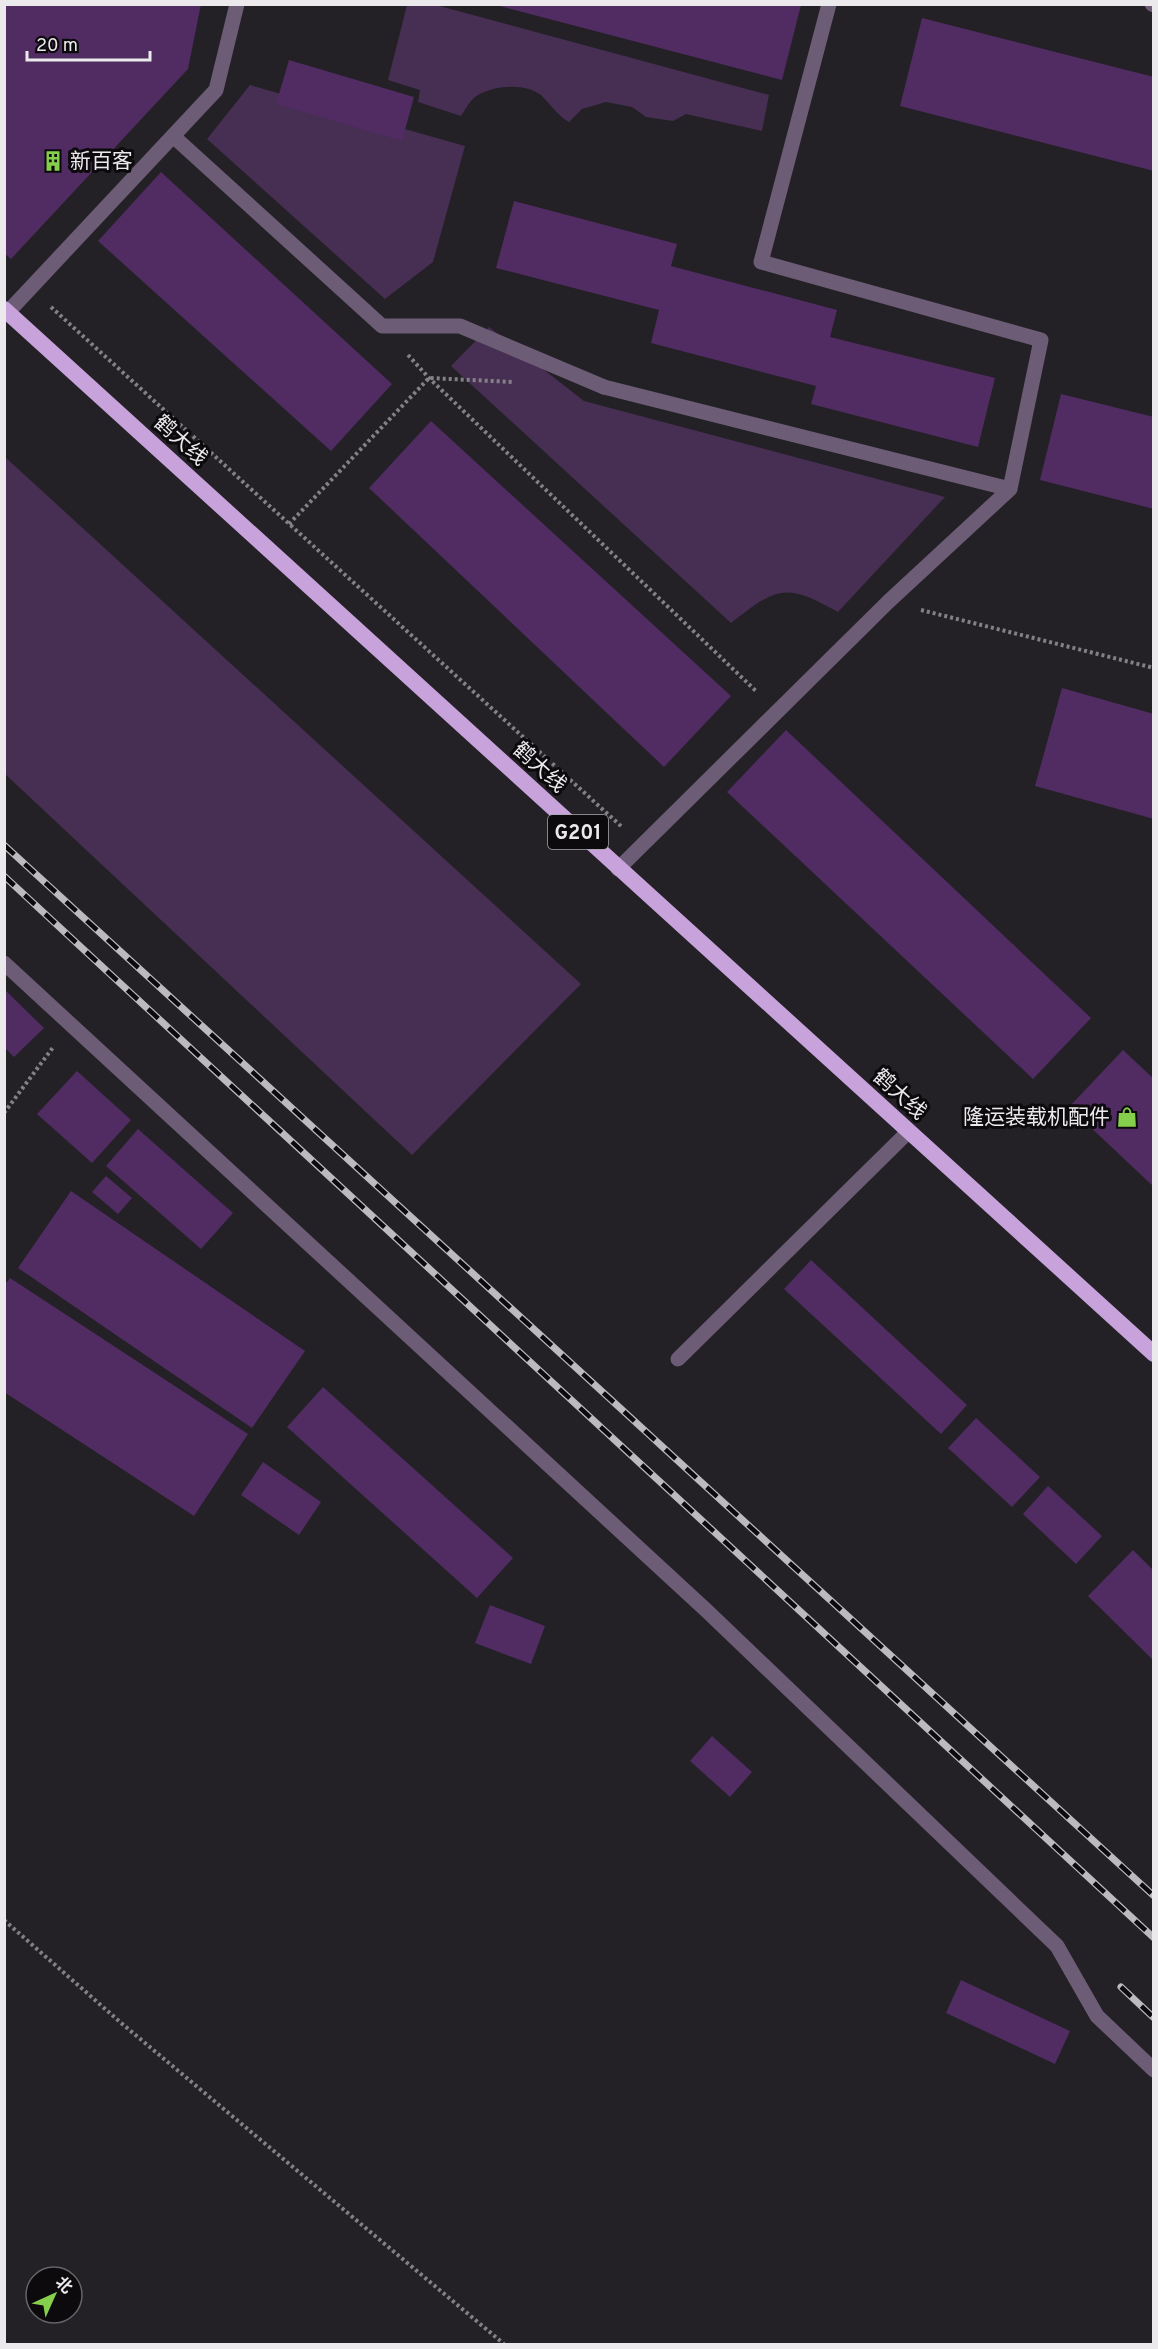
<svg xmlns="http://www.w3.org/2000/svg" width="1158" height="2349" font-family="Overpass,'Noto Sans SC',sans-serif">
<rect width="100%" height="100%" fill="#232026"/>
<path fill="#472e53" d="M 432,4 L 769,95 L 762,131 L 686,114 L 673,121 L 646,117 L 632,107 L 606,102 L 582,109 L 569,122 C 558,116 551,105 542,96 C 526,82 492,85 475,97 C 469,102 465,110 461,116 L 418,102 L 420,90 L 388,80 L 407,5 Z
M 250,85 L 465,146 L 433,262 L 385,299 L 207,139 Z
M 489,327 L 584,401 L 945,497 L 838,612 C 785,582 777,587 731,623 L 451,366 Z
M 5,457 L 581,984 L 412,1155 L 5,774 Z"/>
<path fill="#502c62" d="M 4,4 L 201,4 L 188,69 L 11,259 L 4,253 Z
M 496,5 L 801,5 L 782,80 Z
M 922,18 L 1154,77 L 1154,171 L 900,106 Z
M 289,60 L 414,97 L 402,141 L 276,104 Z
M 161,172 L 392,384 L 331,451 L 98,241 Z
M 514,201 L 677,244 L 671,266 L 837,310 L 830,337 L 995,378 L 978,447 L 811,404 L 816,386 L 651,343 L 659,310 L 496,268 Z
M 1061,394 L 1154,417 L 1154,509 L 1040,480 Z
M 431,421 L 731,696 L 664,767 L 369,488 Z
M 1062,688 L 1154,714 L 1154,819 L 1035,786 Z
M 786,730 L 1091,1018 L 1033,1079 L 727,792 Z
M 4,989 L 44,1028 L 14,1057 L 4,1047 Z
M 1123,1050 L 1154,1079 L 1154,1187 L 1069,1107 Z
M 77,1071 L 131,1120 L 92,1163 L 37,1114 Z
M 138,1129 L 233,1213 L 201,1249 L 106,1166 Z
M 106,1176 L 132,1198 L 118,1214 L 92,1192 Z
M 71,1191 L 305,1351 L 252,1428 L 18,1268 Z
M 811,1260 L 967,1405 L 941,1434 L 784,1289 Z
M 10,1278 L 248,1434 L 194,1516 L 4,1392 L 4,1286 Z
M 323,1387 L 513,1558 L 477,1598 L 287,1427 Z
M 976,1418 L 1040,1477 L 1012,1507 L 948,1448 Z
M 263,1462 L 321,1502 L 299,1535 L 241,1495 Z
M 1048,1486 L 1102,1536 L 1076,1564 L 1023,1514 Z
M 1133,1550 L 1154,1571 L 1154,1661 L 1088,1596 Z
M 490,1605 L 545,1626 L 531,1664 L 475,1643 Z
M 712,1736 L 752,1772 L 730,1797 L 690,1761 Z
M 961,1980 L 1070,2031 L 1055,2064 L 946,2013 Z"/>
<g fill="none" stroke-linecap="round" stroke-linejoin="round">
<path stroke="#848186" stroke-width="4" stroke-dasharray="3 3" stroke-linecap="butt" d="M 51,307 L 622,827
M 408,355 L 429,378 L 757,692
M 289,524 L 429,378 L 513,382
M 921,610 L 1154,668
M 4,1113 L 54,1046
M 4,1920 L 120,2022 L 504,2344"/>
<path stroke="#6c5c75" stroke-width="15" d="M 604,387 L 1010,489
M 618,869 L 888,602 L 1010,489 L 1041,340 L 761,262 L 829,4"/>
<path stroke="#6c5c75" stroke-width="15" d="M 173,136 L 382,326 L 460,326 L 604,387
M 8,312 L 216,90 L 237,4
M 4,963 L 707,1611 L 1057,1946 L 1097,2016 L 1154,2070
M 678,1359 L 908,1132"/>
<path stroke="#6c5c75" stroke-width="15" d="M 1152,4 L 1154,5"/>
<path stroke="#c7a2db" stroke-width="16" d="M 4,309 L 1154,1354"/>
<g stroke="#bdbabf" stroke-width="7">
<path id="rail" d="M 4,845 L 1154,1896
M 4,876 L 1154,1938
M 1121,1987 L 1154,2018"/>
</g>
<use href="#rail" stroke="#0c0a0d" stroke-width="4.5" stroke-dasharray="14" stroke-linecap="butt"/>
</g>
<defs>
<g id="building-bare" transform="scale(1.62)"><path d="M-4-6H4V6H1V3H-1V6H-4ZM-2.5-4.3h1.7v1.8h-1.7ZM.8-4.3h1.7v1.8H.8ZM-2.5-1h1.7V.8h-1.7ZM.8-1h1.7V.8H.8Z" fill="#86cf4c" stroke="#0c0a0d" stroke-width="2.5" paint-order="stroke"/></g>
<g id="shop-bare" transform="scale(1.62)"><path d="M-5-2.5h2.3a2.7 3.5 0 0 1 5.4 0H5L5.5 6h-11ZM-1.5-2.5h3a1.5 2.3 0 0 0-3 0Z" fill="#86cf4c" stroke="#0c0a0d" stroke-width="2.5" paint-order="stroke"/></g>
</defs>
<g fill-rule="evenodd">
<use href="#building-bare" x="53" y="161"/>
<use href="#shop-bare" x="1127" y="1117"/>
</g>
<g text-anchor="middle" stroke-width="6" stroke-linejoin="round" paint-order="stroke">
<rect fill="#0c0a0d" stroke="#a9a6aa" stroke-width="1.5" x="548" y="815" width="60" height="34" rx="4.5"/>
<g font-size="20" font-weight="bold" fill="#ece9ed">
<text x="578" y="839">G201</text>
</g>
<g font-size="21" fill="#ece9ed" stroke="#0c0a0d" text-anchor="start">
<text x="70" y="168">新百客</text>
<text x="1110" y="1124" text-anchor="end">隆运装载机配件</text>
</g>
<g font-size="21" fill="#ece9ed" stroke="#0c0a0d">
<text transform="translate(181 440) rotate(42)" y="7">鹤大线</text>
<text transform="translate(540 767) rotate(42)" y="7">鹤大线</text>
<text transform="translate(900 1094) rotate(42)" y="7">鹤大线</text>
</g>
</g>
<rect width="1158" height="2349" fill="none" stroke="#ece9ed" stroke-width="12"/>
<g transform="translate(54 2295) rotate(45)"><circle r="28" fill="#0c0a0d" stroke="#666367" stroke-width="1.5"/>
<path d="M0-4.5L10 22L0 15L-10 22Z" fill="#86cf4c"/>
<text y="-9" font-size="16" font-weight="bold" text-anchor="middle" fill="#ece9ed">北</text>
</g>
<path d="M27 51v9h123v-9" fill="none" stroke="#ece9ed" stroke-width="3"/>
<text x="36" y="51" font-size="18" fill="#ece9ed" stroke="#0c0a0d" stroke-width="4.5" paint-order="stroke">20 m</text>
</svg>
